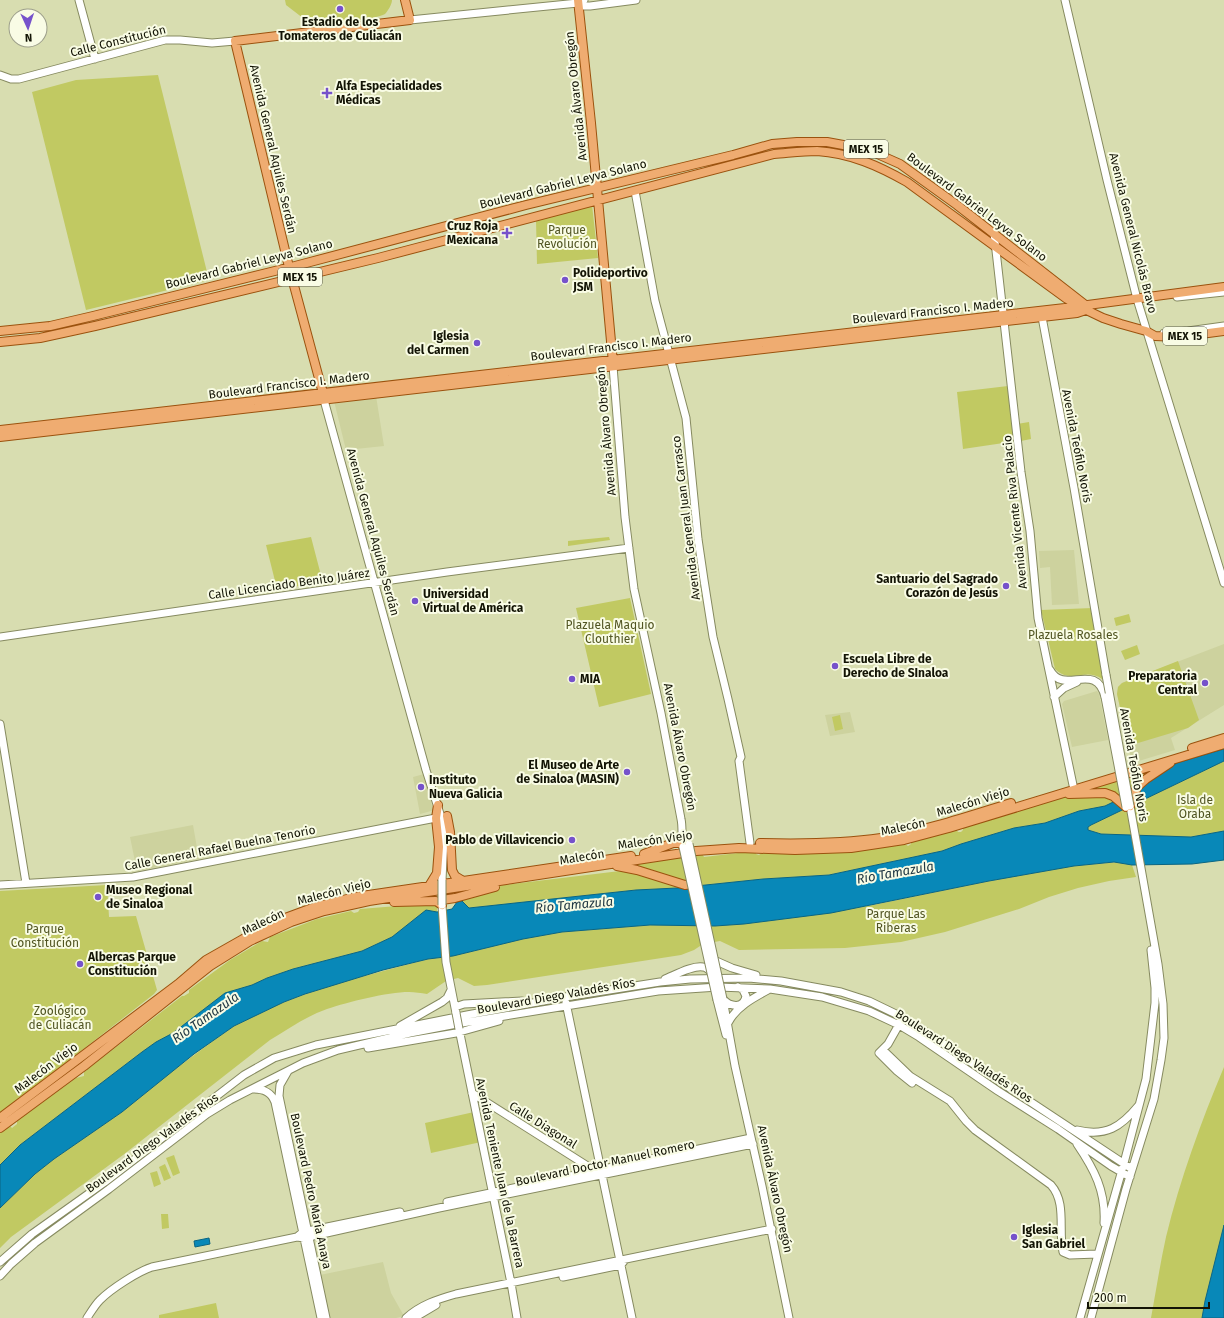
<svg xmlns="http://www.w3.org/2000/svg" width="1224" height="1318" font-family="'Fira Sans',sans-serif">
<rect width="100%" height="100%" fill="#d8ddb0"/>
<path fill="#cdd29e" d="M 376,396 L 384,446 L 346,450 L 334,401 Z
M 1074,550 L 1079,604 L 1052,605 L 1050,567 L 1040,568 L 1039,551 Z
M 1224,644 L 1224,705 L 1171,738 L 1175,750 L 1132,763 L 1117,694 L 1118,687 L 1122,683 Z
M 1097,691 L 1099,694 L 1108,740 L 1072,747 L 1062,704 L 1064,701 Z
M 850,712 L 855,732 L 830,736 L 825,715 Z
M 424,774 L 433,810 L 431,811 L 420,814 L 413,777 Z
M 193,825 L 199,859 L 137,871 L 130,837 Z
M 383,1262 L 391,1293 L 404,1316 L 396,1318 L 328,1318 L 320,1275 Z"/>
<path fill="#c1c962" d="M 285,0 L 392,0 C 392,4 388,11 385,14 C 376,20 326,23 312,25 L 286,5 Z
M 158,75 L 209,280 L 86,310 L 32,92 L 76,80 Z
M 592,205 L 598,258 L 537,264 L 536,220 Z
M 1008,386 L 1017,441 L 963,449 L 957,392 Z
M 1029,422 L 1031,439 L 1021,441 L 1017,424 Z
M 311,537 L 323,583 L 277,589 L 266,545 Z
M 609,537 L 610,540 L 568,546 L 568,541 Z
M 630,598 L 651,694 L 599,707 L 576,608 Z
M 1093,608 L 1105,677 L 1102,679 C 1085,667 1072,685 1055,669 L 1041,610 Z
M 1129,614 L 1131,622 L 1116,626 L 1114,618 Z
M 1137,645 L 1140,654 L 1125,660 L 1121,651 Z
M 1178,661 L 1199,720 L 1188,728 L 1138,743 L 1127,738 L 1117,694 L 1118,687 L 1122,683 Z
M 840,715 L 843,729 L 835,731 L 832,717 Z
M 1224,761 L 1224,831 L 1191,837 L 1101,834 L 1088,830 L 1088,827 L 1091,825 Z
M 1177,763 L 1138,790 L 1105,806 L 1079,811 L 1045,823 L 1014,828 L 961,844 L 942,851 L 828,875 L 763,879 L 677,888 L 636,890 L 469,908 L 462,901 L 457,902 L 455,891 L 620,871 L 628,864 L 701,852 L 704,857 L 755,851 L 756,854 L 759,855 L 762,852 L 904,843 L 908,846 L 911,844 L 911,841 L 956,829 L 958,832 L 961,832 L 963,830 L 963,826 Z
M 1118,862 L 1132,865 L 1136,877 L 1109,881 L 1078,888 L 1049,897 L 1019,909 L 945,932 L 901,942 L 845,948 L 739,950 L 720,941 L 703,944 L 694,950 L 681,955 L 487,985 L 474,986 L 458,978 L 446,981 L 427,994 C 421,993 415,992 409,992 C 387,992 348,1002 327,1009 C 307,1016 288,1029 270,1040 L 123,1155 L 11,1237 L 0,1248 L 0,1208 L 35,1174 L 54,1159 L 122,1112 L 170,1073 L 213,1041 L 234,1026 L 284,1002 L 331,985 L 428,959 L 462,954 L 523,939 L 562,932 L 650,925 L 715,926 L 761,922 L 873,905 L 989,881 L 1073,866 Z
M 107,885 L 109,917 L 136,916 L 157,990 L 154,994 L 0,1114 L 0,891 Z
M 437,901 L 437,912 L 426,911 L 392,937 L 362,951 L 293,969 L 267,978 L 252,985 L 225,993 L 173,1033 L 156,1042 L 142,1052 L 20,1145 L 0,1165 L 0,1133 L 10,1126 L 12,1128 L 17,1124 L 17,1121 L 76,1078 L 84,1076 L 84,1072 L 182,996 L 184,996 L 189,993 L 189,990 L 230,960 L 262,941 L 268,942 L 270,937 L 317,919 L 351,911 L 354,913 L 358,912 L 360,909 L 410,905 Z
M 1224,1067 L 1224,1225 L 1205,1301 L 1202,1318 L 1151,1318 C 1156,1291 1160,1264 1166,1237 C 1180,1179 1201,1122 1224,1067 Z
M 474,1112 L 481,1142 L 431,1153 L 425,1123 Z
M 174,1155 L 180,1173 L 173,1176 L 166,1158 Z
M 165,1164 L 171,1178 L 164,1181 L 159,1167 Z
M 157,1171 L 161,1184 L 154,1187 L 150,1173 Z
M 161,1214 L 168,1214 L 169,1228 L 162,1229 Z
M 216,1303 L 219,1318 L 159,1318 L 159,1315 Z"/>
<path fill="#0888b8" stroke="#0b6582" d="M 1224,749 L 1224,761 L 1091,825 L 1088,827 L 1088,830 L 1101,834 L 1191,837 L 1224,831 L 1224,860 L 1192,864 L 1132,865 L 1114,862 L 1074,866 L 989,881 L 831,913 L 744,924 L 715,926 L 650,925 L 562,932 L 523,939 L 453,956 L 428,959 L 383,970 L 305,994 L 284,1002 L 234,1026 L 194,1054 L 122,1112 L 54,1159 L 35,1174 L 0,1208 L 0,1165 L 20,1145 L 142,1052 L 156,1042 L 173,1033 L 225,993 L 252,985 L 267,978 L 293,969 L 362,951 L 392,937 L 426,910 L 437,912 L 452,909 L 457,902 L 462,901 L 469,908 L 636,890 L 677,888 L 763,879 L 829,875 L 942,851 L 961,844 L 1014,828 L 1045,823 L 1079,811 L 1105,806 L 1138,790 L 1177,763 Z
M 1224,1225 L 1224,1318 L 1202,1318 L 1205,1301 Z
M 209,1238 L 210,1244 L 195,1247 L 194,1241 Z"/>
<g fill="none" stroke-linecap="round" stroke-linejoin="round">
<g stroke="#868a60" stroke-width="9">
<path id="secondary" d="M 79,0 L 95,59
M 1065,0 L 1107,180 L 1137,299 L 1224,583
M 578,3 L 583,6 L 590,6 L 636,0
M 410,20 L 578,3 L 584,0
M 0,75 L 11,79 L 19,79 L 165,40 L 180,40 L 212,43 L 235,41
M 635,191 L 655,301 L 686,418 L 698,539 L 704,580 L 713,637 L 728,699 L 741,757 L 739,761 L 750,843
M 994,233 L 1021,472 L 1030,531 L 1038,618 L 1073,785
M 1177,297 L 1224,292
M 1042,317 L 1074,488 L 1106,675
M 1164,333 L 1188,331 L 1224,326
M 613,366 L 625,517 L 634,589 L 661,713 L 681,819 C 683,828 681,838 683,847
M 324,400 L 426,770 L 442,820 L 444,837 L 442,880
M 0,637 L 447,572 L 629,548
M 1050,670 C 1064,696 1096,660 1105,697
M 1054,697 L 1064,688 L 1077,682
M 0,724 L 26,883
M 0,885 L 133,877 L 441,817
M 442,905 L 446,962 L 456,1013
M 714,960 L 732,968 L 756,975
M 665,979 C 675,975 693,965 703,967 C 706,967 709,970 711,972
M 723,999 L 735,1066 L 762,1186 L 789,1318
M 723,999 C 730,1007 744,1009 746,996 L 743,990 L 738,987
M 717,1000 L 726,1035
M 566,1003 L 632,1318
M 455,1007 L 464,1004 L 522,1001
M 901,1021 L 888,1044 L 879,1053 L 897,1071 L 912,1083
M 728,1023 C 736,1007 753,998 768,990
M 400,1026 L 442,1002 L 447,998 L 451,990
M 459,1029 L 511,1283 L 517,1318
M 368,1048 L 456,1033 L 499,1021
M 883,1050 L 910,1076 L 950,1101 L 966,1121 L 975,1130 L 1051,1185 C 1067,1203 1058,1230 1063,1252 L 1070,1255 L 1097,1254
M 288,1071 L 280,1085 L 279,1096 L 326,1318
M 253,1089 C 264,1089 271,1092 275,1102 L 321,1318
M 472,1093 L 597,1172
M 1077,1130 C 1106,1137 1121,1127 1139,1105
M 1077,1144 C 1094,1169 1106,1191 1104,1223
M 447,1202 L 751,1138
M 297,1237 L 303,1232 L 400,1212
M 0,1262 L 32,1234 L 105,1182 L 244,1075 L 274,1058 L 316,1045 L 467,1015 L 565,997 L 660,982 L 690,979 L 749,978 L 781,981 L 841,992 L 869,1001 L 898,1015 L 923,1030 L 1002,1083 L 1132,1169
M 0,1276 L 11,1264 L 35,1243 L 109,1189 L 207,1114 L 230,1100 L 303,1063 L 338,1050 L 410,1033 L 462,1023 L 658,991 L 718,987 L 770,989 L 822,997 L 869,1011 L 899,1025 L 919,1037 L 998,1091 L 1058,1129 L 1111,1166 L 1130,1177
M 563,1277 L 621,1265 L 624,1261
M 87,1318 C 91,1312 95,1305 100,1300 C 111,1289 137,1272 152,1267 L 297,1237 L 304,1238 L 439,1208 L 753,1144
M 406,1318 C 420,1305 438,1299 456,1294 L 772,1229
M 414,1318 L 436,1305
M 1080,1318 L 1124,1163 L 1146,1079 L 1155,1003 L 1155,988 L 1151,950
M 1091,1318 L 1126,1189 L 1154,1099 L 1161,1060 L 1164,1038 L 1163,1004 L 1158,964 L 1130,806"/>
</g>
<g stroke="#9b520e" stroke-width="10">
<path id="primary" d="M 578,0 L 591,123 L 613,363
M 0,331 L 50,326 L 93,316 L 295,266 L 526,205 L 733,155 L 772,144 L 797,142 L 827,142 L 854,147 L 873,152 L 900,164 L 957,205 L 1084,304 L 1085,308
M 0,342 L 40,338 L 95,326 L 378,258 L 774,154 C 788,153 803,151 817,151 C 850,153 879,166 907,182 L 1067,299 L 1078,306 L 1103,318 L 1121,324 L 1146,331 L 1155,336 L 1178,337 L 1224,331
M 324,397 L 289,267 L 235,41 L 410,20 L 405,0
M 0,430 L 1065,308 L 1224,287
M 0,437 L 1077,313 L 1086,310
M 1192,748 L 1224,738
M 1069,794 L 1105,793 L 1113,796 L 1126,807
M 1130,806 L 1137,787 L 1146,779 L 1170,763
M 447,816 L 450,832 L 452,870 L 455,876 L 463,881
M 760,843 C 801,844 841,844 881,838 C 925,831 969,816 1011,803
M 644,854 L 673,843 L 680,843 L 683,846
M 617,866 L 637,870 L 685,885 L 692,884
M 429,886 L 437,873 L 439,847 L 436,818 L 438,805
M 442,900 L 455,898 L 495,887
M 394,902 L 436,901 L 442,905
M 0,1118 L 178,984 L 206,960 L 243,939 L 277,921 L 315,907 L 355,897 L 631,856
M 0,1128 L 84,1066 L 210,966 L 250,941 L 291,922 L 324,911 L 369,901 L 696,851 L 739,848 L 795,850 L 851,848 L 904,840 L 949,828 L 1224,744"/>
</g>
<use href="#secondary" stroke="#fff" stroke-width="7"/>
<use href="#primary" stroke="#efac71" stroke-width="8"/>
<g stroke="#868a60" stroke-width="9" stroke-linecap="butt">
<path id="secondary-bridge" d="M 1106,675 L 1130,806
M 1105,697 L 1126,807
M 689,844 L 723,999
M 683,847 L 717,1000
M 442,880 L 442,905
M 456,1013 L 459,1029"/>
</g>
<use href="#secondary-bridge" stroke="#fff" stroke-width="7"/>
</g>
<g fill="#7652cb" stroke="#f9fce5" stroke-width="1.5">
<circle cx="340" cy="9" r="4"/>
<path d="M325 87h4v4h4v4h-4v4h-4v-4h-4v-4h4z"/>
<path d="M505 227h4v4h4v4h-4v4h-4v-4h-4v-4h4z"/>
<circle cx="565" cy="280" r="4"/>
<circle cx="477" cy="343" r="4"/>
<circle cx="1006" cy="586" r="4"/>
<circle cx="415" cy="601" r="4"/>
<circle cx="835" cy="666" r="4"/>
<circle cx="572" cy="679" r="4"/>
<circle cx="1205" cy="683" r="4"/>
<circle cx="627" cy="772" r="4"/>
<circle cx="421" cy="787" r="4"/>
<circle cx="572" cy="840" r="4"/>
<circle cx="98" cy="897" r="4"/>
<circle cx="80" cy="964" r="4"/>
<circle cx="1014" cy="1237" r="4"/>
</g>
<g text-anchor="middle" stroke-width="4" stroke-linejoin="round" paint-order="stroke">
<g fill="#f9fce5" stroke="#585a48" stroke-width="1">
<rect x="844" y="140" width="44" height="18" rx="3"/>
<rect x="278" y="268" width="44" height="18" rx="3"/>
<rect x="1163" y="327" width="44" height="18" rx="3"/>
</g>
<g font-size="11" font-weight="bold" fill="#131405">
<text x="866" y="153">MEX 15</text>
<text x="300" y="281">MEX 15</text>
<text x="1185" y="340">MEX 15</text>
</g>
<g font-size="12" font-weight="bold" fill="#131405" stroke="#f9fce5" text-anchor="start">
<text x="340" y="26" text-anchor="middle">Estadio de los<tspan x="340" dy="14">Tomateros de Culiacán</tspan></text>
<text x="336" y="90">Alfa Especialidades<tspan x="336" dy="14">Médicas</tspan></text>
<text x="498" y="230" text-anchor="end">Cruz Roja<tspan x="498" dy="14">Mexicana</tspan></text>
<text x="573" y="277">Polideportivo<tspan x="573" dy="14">JSM</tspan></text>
<text x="469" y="340" text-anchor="end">Iglesia<tspan x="469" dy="14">del Carmen</tspan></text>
<text x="998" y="583" text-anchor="end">Santuario del Sagrado<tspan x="998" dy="14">Corazón de Jesús</tspan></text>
<text x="423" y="598">Universidad<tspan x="423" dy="14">Virtual de América</tspan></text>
<text x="843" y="663">Escuela Libre de<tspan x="843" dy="14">Derecho de SInaloa</tspan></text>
<text x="1197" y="680" text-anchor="end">Preparatoria<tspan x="1197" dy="14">Central</tspan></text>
<text x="580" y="683">MIA</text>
<text x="619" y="769" text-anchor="end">El Museo de Arte<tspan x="619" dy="14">de Sinaloa (MASIN)</tspan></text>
<text x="429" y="784">Instituto<tspan x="429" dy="14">Nueva Galicia</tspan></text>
<text x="564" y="844" text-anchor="end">Pablo de Villavicencio</text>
<text x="106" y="894">Museo Regional<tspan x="106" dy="14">de Sinaloa</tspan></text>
<text x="88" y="961">Albercas Parque<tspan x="88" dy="14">Constitución</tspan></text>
<text x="1022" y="1234">Iglesia<tspan x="1022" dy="14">San Gabriel</tspan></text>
</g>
<g font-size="12" fill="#131405" stroke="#f9fce5">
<text transform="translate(118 41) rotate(-14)" y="4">Calle Constitución</text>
<text transform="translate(576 96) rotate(-96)" y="4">Avenida Álvaro Obregón</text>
<text transform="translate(273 149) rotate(77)" y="4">Avenida General Aquiles Serdán</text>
<text transform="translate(563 184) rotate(-14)" y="4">Boulevard Gabriel Leyva Solano</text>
<text transform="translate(977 207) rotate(37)" y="4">Boulevard Gabriel Leyva Solano</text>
<text transform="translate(1133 233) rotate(76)" y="4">Avenida General Nicolás Bravo</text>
<text transform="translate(249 264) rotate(-14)" y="4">Boulevard Gabriel Leyva Solano</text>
<text transform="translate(933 311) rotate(-6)" y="4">Boulevard Francisco I. Madero</text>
<text transform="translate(611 347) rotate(-7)" y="4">Boulevard Francisco I. Madero</text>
<text transform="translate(289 385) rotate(-7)" y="4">Boulevard Francisco I. Madero</text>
<text transform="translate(606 431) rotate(-95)" y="4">Avenida Álvaro Obregón</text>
<text transform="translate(1077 446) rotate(79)" y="4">Avenida Teófilo Noris</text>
<text transform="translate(1015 512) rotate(-96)" y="4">Avenida Vicente Riva Palacio</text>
<text transform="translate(686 518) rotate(-97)" y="4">Avenida General Juan Carrasco</text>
<text transform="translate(373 532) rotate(75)" y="4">Avenida General Aquiles Serdán</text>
<text transform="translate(289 584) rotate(-8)" y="4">Calle Licenciado Benito Juárez</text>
<text transform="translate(680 747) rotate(79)" y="4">Avenida Álvaro Obregón</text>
<text transform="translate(1134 765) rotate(80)" y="4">Avenida Teófilo Noris</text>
<text transform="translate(973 802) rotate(-17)" y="4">Malecón Viejo</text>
<text transform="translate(903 827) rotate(-12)" y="4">Malecón</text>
<text transform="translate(655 840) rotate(-8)" y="4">Malecón Viejo</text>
<text transform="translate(220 848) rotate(-11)" y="4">Calle General Rafael Buelna Tenorio</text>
<text transform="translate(582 857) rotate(-9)" y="4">Malecón</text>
<text transform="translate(334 892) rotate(-14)" y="4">Malecón Viejo</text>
<text transform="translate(263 922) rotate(-25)" y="4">Malecón</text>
<text transform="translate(556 996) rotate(-10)" y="4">Boulevard Diego Valadés Ríos</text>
<text transform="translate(964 1056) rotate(33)" y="4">Boulevard Diego Valadés Ríos</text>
<text transform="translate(46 1068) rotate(-37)" y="4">Malecón Viejo</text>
<text transform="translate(543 1125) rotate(32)" y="4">Calle Diagonal</text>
<text transform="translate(152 1143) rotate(-36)" y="4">Boulevard Diego Valadés Ríos</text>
<text transform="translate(605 1163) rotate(-12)" y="4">Boulevard Doctor Manuel Romero</text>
<text transform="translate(500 1173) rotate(78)" y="4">Avenida Teniente Juan de la Barrera</text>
<text transform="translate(775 1189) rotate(78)" y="4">Avenida Álvaro Obregón</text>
<text transform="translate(311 1191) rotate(78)" y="4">Boulevard Pedro María Anaya</text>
</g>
<g font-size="12" fill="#515522" stroke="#f9fce5">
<text x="567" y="234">Parque<tspan x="567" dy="14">Revolución</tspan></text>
<text x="610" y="629">Plazuela Maquio<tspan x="610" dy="14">Clouthier</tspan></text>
<text x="1073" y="639">Plazuela Rosales</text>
<text x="1195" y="804">Isla de<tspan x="1195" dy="14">Oraba</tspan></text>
<text x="896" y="918">Parque Las<tspan x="896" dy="14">Riberas</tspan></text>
<text x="45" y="933">Parque<tspan x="45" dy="14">Constitución</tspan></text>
<text x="60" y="1015">Zoológico<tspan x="60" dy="14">de Culiacán</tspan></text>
</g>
<g font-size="13" font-style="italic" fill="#213844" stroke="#f9fce5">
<text transform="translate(895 872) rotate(-10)" y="5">Río Tamazula</text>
<text transform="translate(574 904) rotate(-5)" y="5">Río Tamazula</text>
<text transform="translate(205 1017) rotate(-35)" y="5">Río Tamazula</text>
</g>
</g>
<g transform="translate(28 28) rotate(177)"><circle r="19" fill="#f9fce5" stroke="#9d9f8b"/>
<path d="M0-3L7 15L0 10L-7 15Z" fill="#7652cb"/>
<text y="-6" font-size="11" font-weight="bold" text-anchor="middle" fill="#131405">N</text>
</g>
<path d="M1088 1302v6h121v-6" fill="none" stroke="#131405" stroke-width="2"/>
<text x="1094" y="1302" font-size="12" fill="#131405" stroke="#f9fce5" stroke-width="3" paint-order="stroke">200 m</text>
</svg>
